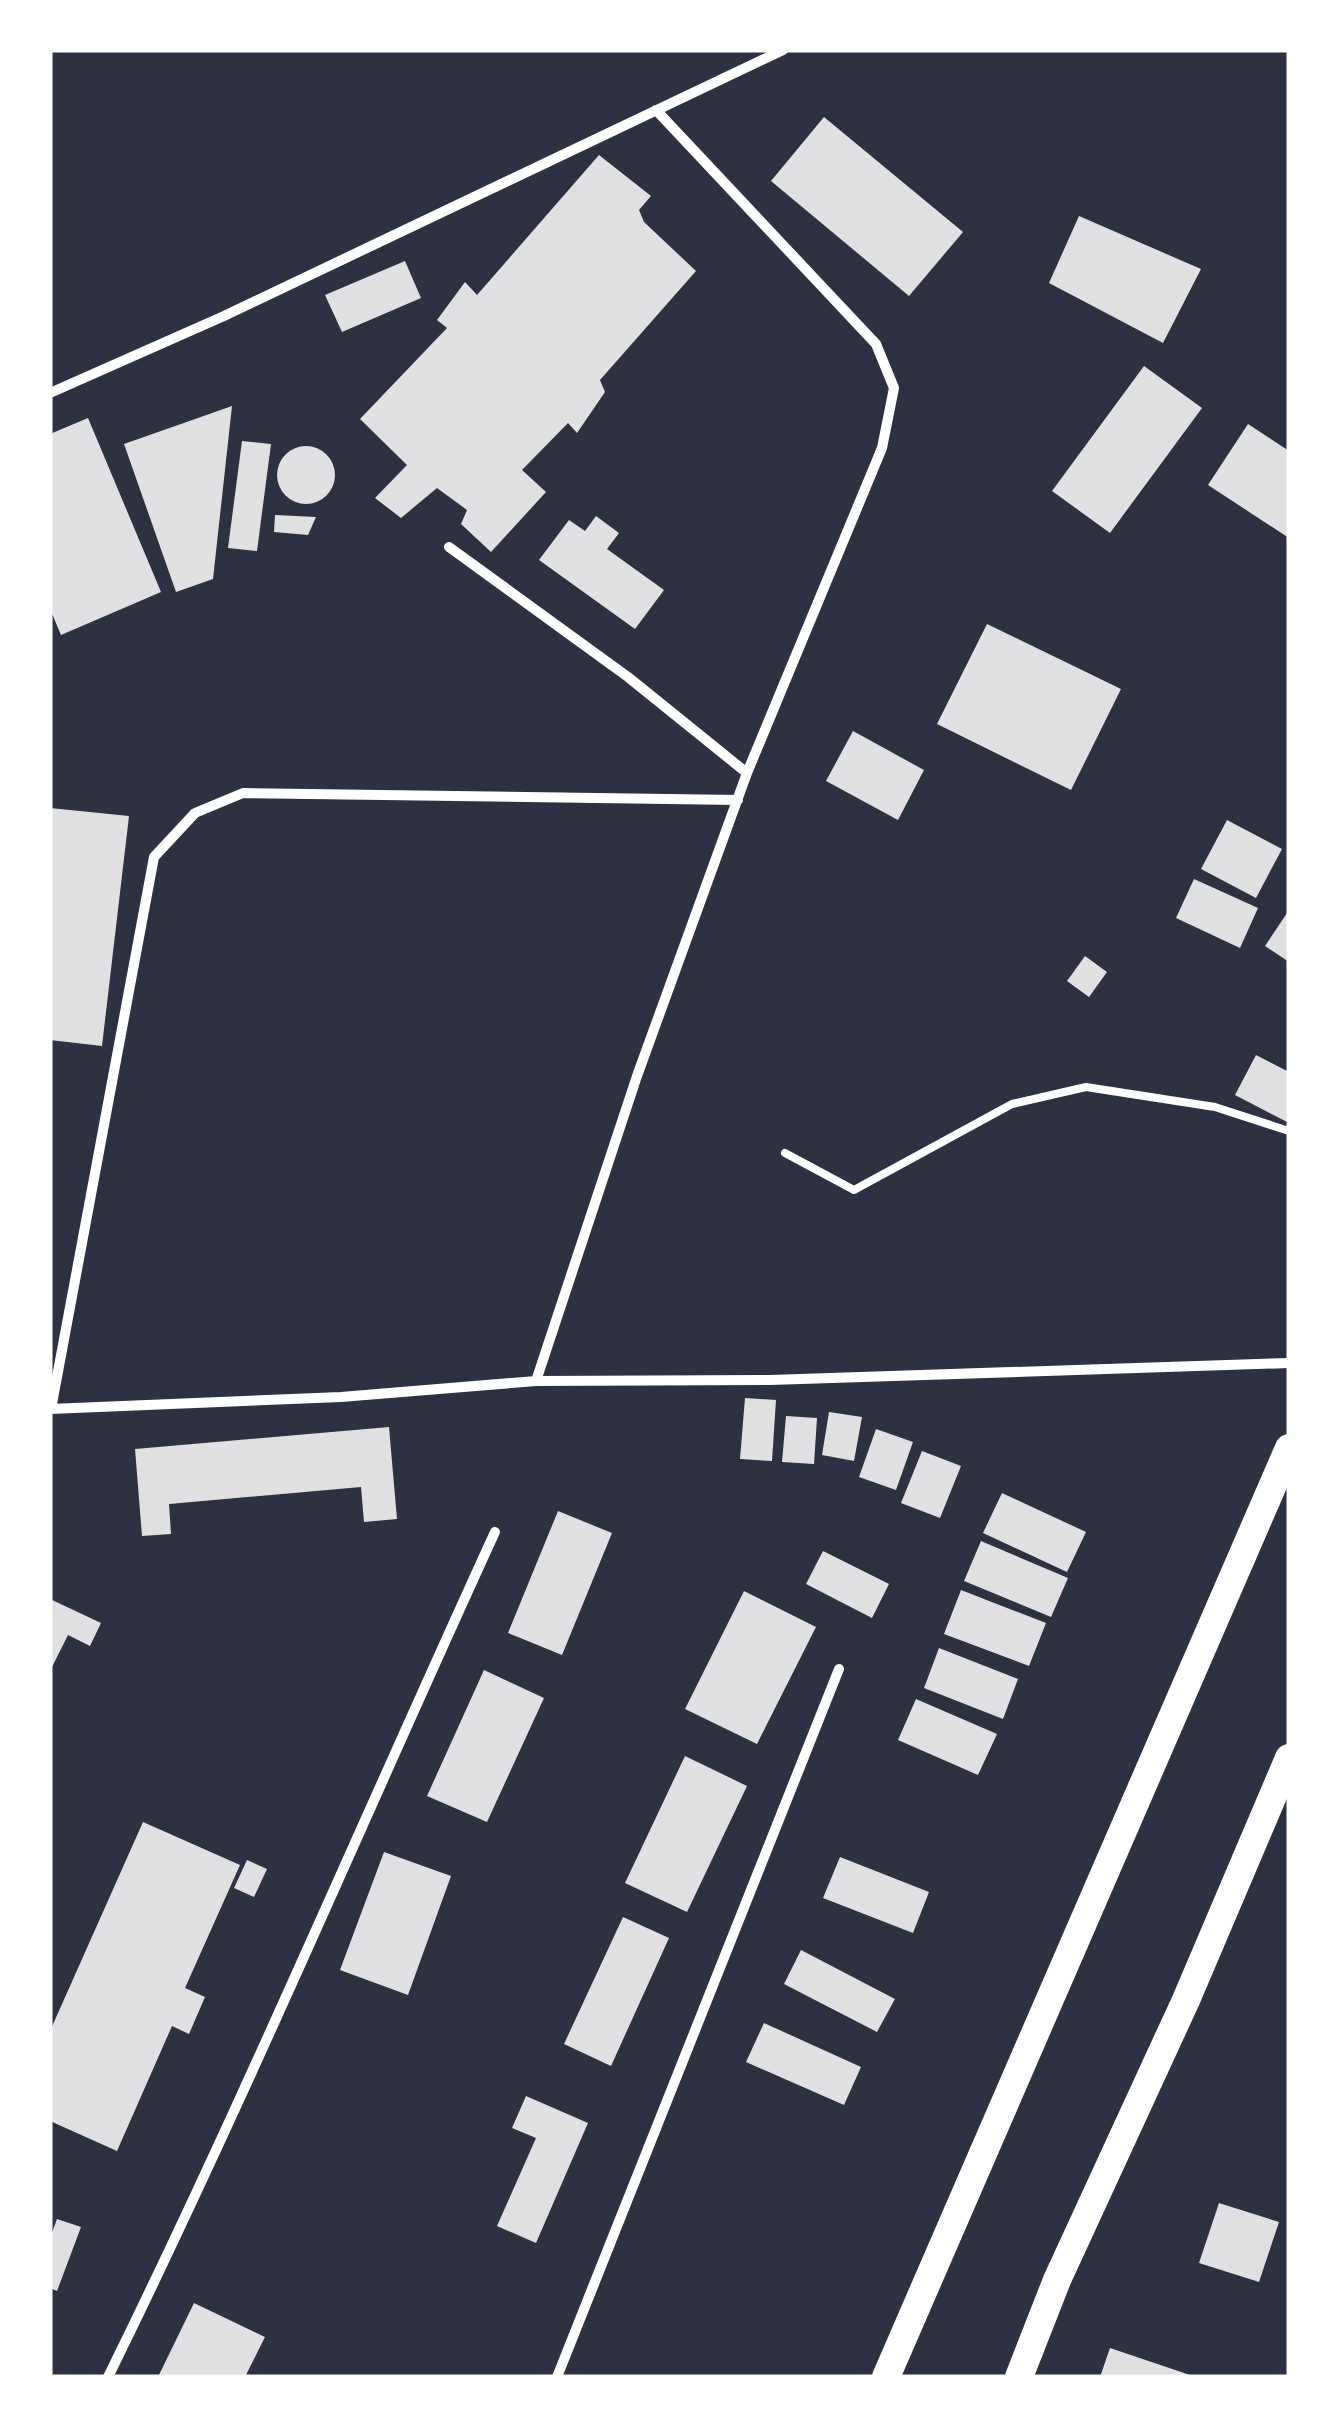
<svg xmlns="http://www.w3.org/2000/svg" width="1339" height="2427" font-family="'Space Grotesk',sans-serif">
<rect width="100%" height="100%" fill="#2d3142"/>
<path fill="#e0e0e3" d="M 824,117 L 963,232 L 909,296 L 771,181 Z
M 599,155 L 651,196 L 639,210 L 644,222 L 696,271 L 600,380 L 605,392 L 577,433 L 568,423 L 522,470 L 546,492 L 491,552 L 461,524 L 467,510 L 437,488 L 401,518 L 375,498 L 407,465 L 360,419 L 447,328 L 437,320 L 465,282 L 477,295 Z
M 1079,216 L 1201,269 L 1163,343 L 1049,283 Z
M 405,261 L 421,298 L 342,332 L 325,295 Z
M 1144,366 L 1202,408 L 1110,533 L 1052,491 Z
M 232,406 L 213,579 L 176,592 L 124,444 Z
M 88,418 L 161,592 L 61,635 L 50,609 L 50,434 Z
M 1248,424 L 1289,451 L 1289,538 L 1208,485 Z
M 242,441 L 271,444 L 257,551 L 228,548 Z
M277 475a29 29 0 1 1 58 0a29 29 0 1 1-58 0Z
M 275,515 L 316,517 L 308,535 L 274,532 Z
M 596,516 L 619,533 L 607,549 L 664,590 L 635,629 L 539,560 L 569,520 L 585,531 Z
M 987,624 L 1121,689 L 1071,790 L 937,724 Z
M 853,731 L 924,770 L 898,820 L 826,781 Z
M 50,808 L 129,816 L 102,1046 L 50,1040 Z
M 1227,820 L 1282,849 L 1256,898 L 1201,869 Z
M 1194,879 L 1258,908 L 1240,948 L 1176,918 Z
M 1289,910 L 1289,962 L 1265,946 Z
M 1085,956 L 1107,972 L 1089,997 L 1067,981 Z
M 1256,1055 L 1289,1072 L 1289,1123 L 1235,1095 Z
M 745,1398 L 776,1400 L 772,1461 L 740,1459 Z
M 829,1412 L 862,1417 L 854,1461 L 822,1455 Z
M 786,1416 L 817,1418 L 814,1464 L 782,1462 Z
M 389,1427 L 397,1519 L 364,1522 L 361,1487 L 169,1504 L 171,1534 L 142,1536 L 135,1449 Z
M 876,1429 L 913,1442 L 896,1490 L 859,1477 Z
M 922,1451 L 961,1466 L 940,1518 L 901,1503 Z
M 1002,1493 L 1086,1532 L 1067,1572 L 983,1533 Z
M 558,1511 L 612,1533 L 562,1655 L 508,1633 Z
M 981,1541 L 1068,1578 L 1051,1617 L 964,1581 Z
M 823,1551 L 889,1584 L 872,1618 L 806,1584 Z
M 961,1590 L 1046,1623 L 1029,1666 L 944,1634 Z
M 744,1591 L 816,1627 L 757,1744 L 685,1709 Z
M 50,1599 L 101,1623 L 90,1646 L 68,1635 L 50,1671 Z
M 939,1648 L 1018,1679 L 1003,1719 L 924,1688 Z
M 484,1670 L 544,1698 L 487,1822 L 427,1796 Z
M 916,1699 L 997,1734 L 978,1775 L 898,1740 Z
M 685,1756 L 747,1786 L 687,1912 L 625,1883 Z
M 143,1822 L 240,1865 L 185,1988 L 205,1997 L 189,2034 L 172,2026 L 117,2151 L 50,2121 L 50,2031 Z
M 384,1852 L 451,1876 L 408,1995 L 340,1970 Z
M 840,1857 L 929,1892 L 913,1933 L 823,1898 Z
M 247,1860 L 267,1869 L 254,1897 L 234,1888 Z
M 623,1917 L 669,1938 L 611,2066 L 564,2044 Z
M 801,1950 L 895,1999 L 877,2032 L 784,1984 Z
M 764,2023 L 861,2067 L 844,2105 L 746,2062 Z
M 526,2096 L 588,2123 L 536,2243 L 497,2226 L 536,2138 L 512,2128 Z
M 1219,2203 L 1279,2222 L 1259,2282 L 1199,2263 Z
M 57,2219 L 81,2227 L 57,2291 L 50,2288 L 50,2238 Z
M 194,2303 L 265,2337 L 245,2377 L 158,2377 Z
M 1110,2348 L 1193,2376 L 1193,2377 L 1100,2377 Z"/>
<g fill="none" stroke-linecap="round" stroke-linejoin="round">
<path stroke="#fff" stroke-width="8" d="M 785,1153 L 854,1190 L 1012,1104 L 1086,1087 L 1215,1107 L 1289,1131"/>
<path stroke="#fff" stroke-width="10" d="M 50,393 L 224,316 L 783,50
M 449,547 L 628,677 L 747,773
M 536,1381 L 637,1076 L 747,773 L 882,448 L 894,388 L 876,344 L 656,110
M 50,1409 L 341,1397 L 536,1381 L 770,1380 L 1289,1363
M 51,1409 L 154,857 L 195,813 L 243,793 L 738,800
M 108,2377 C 245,2099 366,1813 495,1532
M 557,2377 L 839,1669"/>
<path stroke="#fff" stroke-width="28" d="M 886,2377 L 1289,1448
M 1019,2377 L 1057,2280 L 1186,2000 L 1289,1758"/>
</g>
<rect width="1339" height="2427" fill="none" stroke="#ffffff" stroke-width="105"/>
</svg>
